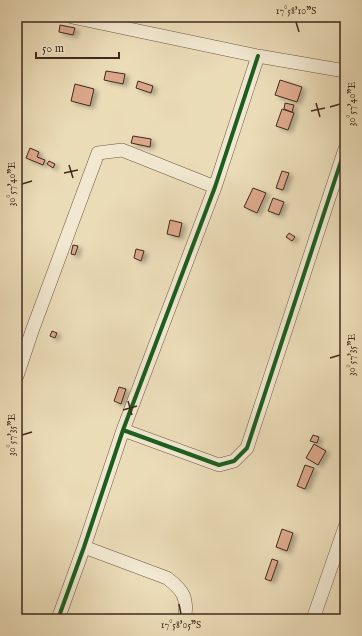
<svg xmlns="http://www.w3.org/2000/svg" width="362" height="636" font-family="'IM FELL English',serif">
<defs>
<filter id="shadow"><feDropShadow dx="4" dy="2.5" stdDeviation="2" flood-color="#0004"/></filter>
</defs>
<rect width="100%" height="100%" fill="#ebdcb8"/>
<filter id="stains"><feTurbulence type="fractalNoise" baseFrequency=".005" numOctaves="4"/><feColorMatrix values="0 0 0 0 .2 0 0 0 0 .09 0 0 0 0 .02 0 0 0 .5 -.17"/></filter>
<radialGradient id="worn" r=".72"><stop offset=".6" stop-color="#630" stop-opacity="0"/><stop offset="1" stop-color="#630" stop-opacity=".3"/></radialGradient>
<path fill="#dba78a" stroke="#42291c" filter="url(#shadow)" d="M 60,25 L 75,28 L 73,35 L 59,32 Z
M 106,71 L 125,74 L 123,84 L 104,80 Z
M 280,80 L 302,87 L 297,102 L 275,95 Z
M 138,81 L 153,86 L 151,93 L 136,88 Z
M 75,84 L 94,89 L 90,106 L 71,101 Z
M 285,103 L 294,105 L 292,112 L 284,109 Z
M 282,109 L 294,113 L 288,130 L 276,126 Z
M 133,136 L 151,139 L 150,147 L 131,143 Z
M 30,148 L 39,152 L 37,157 L 45,160 L 43,165 L 26,158 Z
M 49,161 L 55,164 L 53,168 L 47,164 Z
M 282,171 L 289,173 L 283,190 L 276,188 Z
M 253,188 L 266,193 L 257,213 L 244,207 Z
M 273,198 L 284,202 L 279,215 L 268,211 Z
M 170,220 L 182,223 L 179,237 L 167,234 Z
M 289,233 L 295,237 L 292,241 L 286,237 Z
M 73,245 L 78,246 L 75,255 L 71,254 Z
M 136,249 L 144,251 L 141,261 L 134,258 Z
M 52,331 L 57,333 L 55,338 L 50,336 Z
M 119,387 L 126,389 L 121,404 L 114,401 Z
M 313,435 L 319,437 L 317,443 L 310,441 Z
M 314,444 L 326,451 L 318,465 L 306,458 Z
M 305,465 L 314,468 L 305,489 L 297,486 Z
M 282,529 L 293,533 L 287,551 L 276,547 Z
M 272,559 L 278,561 L 271,581 L 265,579 Z"/>
<g fill="none" stroke-linecap="round" stroke-linejoin="round">
<g stroke="#6c5643" stroke-width="14">
<path id="minor" d="M 72,17 L 258,56 L 345,71
M 17,376 L 32,331 L 98,153 L 122,150 L 215,187
M 123,430 L 219,465 L 234,461 L 247,448 L 345,149
M 84,547 L 167,578 C 183,590 189,599 184,619
M 58,619 L 84,547 L 123,430 L 215,187 L 258,56
M 313,619 L 345,527"/>
</g>
<use href="#minor" stroke="#f2e8d1" stroke-width="13"/>
<g stroke="#f2e8d1" stroke-width="6">
<path id="cycleway" d="M 123,430 L 219,465 L 234,461 L 247,448 L 345,149
M 58,619 L 84,547 L 123,430 L 215,187 L 258,56"/>
</g>
<use href="#cycleway" stroke="#1b5e20" stroke-width="4"/>
</g>
<path fill="none" stroke="#42291c" stroke-width="1.5" d="M 296,22 L 299,32M 316,103 L 320,117M 330,107 L 340,104M 311,111 L 325,108M 69,165 L 73,178M 64,173 L 78,170M 22,184 L 32,181M 330,358 L 340,355M 128,401 L 132,415M 123,410 L 137,406M 22,435 L 32,432M 179,604 L 181,614"/>
<rect width="362" height="636" fill="none" stroke="#ebdcb8" stroke-width="44"/>
<path d="M36 52v6h83v-6" fill="none" stroke="#42291c" stroke-width="2"/>
<text x="42" y="52" font-size="12" fill="#42291c" stroke="#f2e8d1" stroke-width="3" paint-order="stroke">50 m</text>
<rect x="22" y="22" width="318" height="592" fill="none" stroke="#42291c" stroke-width="1.5"/>
<g font-size="10" text-anchor="middle" fill="#42291c">
<text x="296" y="14">17°58'10"S</text>
<text transform="translate(351 104) rotate(-90)" y="4">30°57'40"E</text>
<text transform="translate(11 184) rotate(-90)" y="4">30°57'40"E</text>
<text transform="translate(351 355) rotate(-90)" y="4">30°57'35"E</text>
<text transform="translate(11 435) rotate(-90)" y="4">30°57'35"E</text>
<text x="181" y="628">17°58'05"S</text>
</g>
<rect width="100%" height="100%" filter="url(#stains)"/>
<rect width="100%" height="100%" fill="url(#worn)"/>
</svg>
